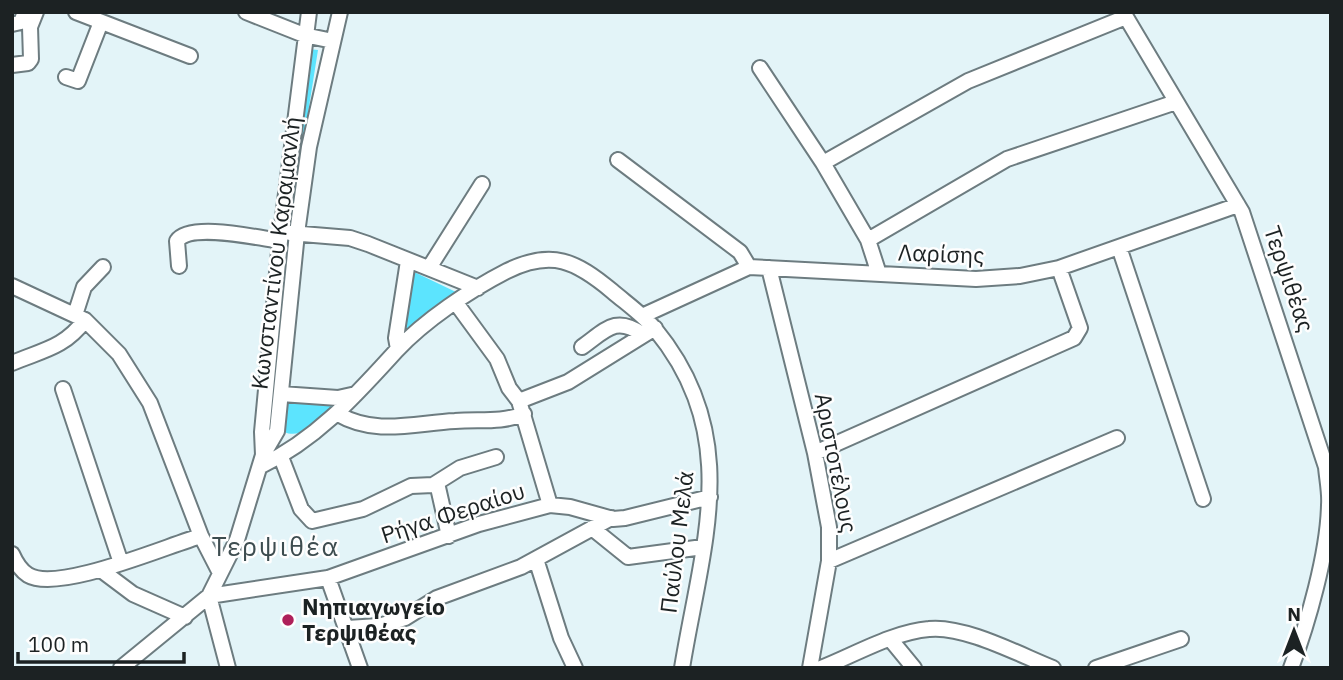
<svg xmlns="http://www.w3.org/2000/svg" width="1343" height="680" font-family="'IBM Plex Sans',sans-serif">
<rect width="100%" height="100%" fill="#e3f4f8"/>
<path fill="#5ce4fe" d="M 308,49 L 318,50 L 290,227 L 287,226 Z
M 412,271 L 456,292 L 402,335 Z
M 288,399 L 339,401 C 324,415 305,441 284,432 Z"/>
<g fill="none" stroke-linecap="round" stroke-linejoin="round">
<g stroke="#6d7c80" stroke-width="18">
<path id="minor" d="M 76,12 L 190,56
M 246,12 L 304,35 L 333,41
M 1123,12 L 1242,212 L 1326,467 C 1327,479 1330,493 1329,505 C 1328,553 1308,623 1291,668
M 12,24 L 21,22 L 25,12
M 12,65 L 28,63 L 31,59 L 30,27 L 36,12
M 760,68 L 823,163 L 868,240 L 879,274
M 66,77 L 78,81 L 101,22
M 618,160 L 740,252 L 749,267
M 823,163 L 968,81 L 1126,17
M 290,233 L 350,238 L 368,244 L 478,288
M 868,240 L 1007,159 L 1176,102
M 1119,247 L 1203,499
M 179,266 L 177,241 C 190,222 258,238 280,241
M 429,268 L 482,184
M 769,268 L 815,453 L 829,527 L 829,561 L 810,668
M 12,286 L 85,320 L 119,354 L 150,403 L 201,536 L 220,573
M 456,303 L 497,359 L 509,388 L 519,401 L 550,505
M 75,315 L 84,287 L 103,267
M 642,316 L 749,267 L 976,279 L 1020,276 L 1059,268 L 1238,205
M 582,347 C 605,331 615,315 642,334
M 398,349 L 396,338 L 408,261
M 12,363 C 43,350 64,348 85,320
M 63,389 L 121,563
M 281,394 L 338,398 L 356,394
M 519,401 L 568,382 L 655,328
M 338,414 C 375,436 415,423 455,421 C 480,419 500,423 524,414
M 815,453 L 1074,338 L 1080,328 L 1059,268
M 263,455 L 262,432 L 280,241 L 309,12
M 281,457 L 301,509 L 312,521 L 363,509 L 411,486 L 433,485 L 460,468 L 496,457
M 261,466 C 317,439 355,396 396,351 C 425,320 470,290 507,271 C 552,249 576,261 612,291 C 626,303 643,315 655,329 C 744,437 702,545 682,668
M 437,483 L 449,536
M 592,528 L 628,557 L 703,547
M 12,554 C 16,563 20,570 28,575 C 58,593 166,546 201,536
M 536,559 L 561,638 L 575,668
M 829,561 L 1117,438
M 101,570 L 133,594 L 185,617
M 328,578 L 360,668
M 347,628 L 379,626 L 405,618 L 437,598 L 521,567 L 611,518
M 891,640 L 914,668
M 121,668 L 209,596 L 237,540 L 263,455 L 277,431 L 297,233 L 309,147 L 340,12
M 228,668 L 209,596 L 328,578 L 479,524 L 550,505 L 570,507 L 613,519 L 625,518 L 710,497
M 821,668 C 854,655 893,632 929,629 C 964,625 1020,655 1053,668
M 1096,668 L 1181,639"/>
</g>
<use href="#minor" stroke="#fff" stroke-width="14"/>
</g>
<circle fill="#ae205a" stroke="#fefefe" stroke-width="2.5" cx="288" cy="620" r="7"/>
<g text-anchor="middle" stroke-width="5" stroke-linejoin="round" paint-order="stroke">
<g font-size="23" fill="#1c2223" stroke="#fefefe">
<text transform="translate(276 253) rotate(-83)" y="8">Κωνσταντίνου Καραμανλή</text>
<text transform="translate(941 254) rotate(2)" y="8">Λαρίσης</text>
<text transform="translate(1289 279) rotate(71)" y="8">Τερψιθέας</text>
<text transform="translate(836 463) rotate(79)" y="8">Αριστοτέλους</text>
<text transform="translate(453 513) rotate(-18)" y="8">Ρήγα Φεραίου</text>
<text transform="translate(677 542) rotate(-83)" y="8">Παύλου Μελά</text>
</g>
<g font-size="23" font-weight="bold" fill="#1c2223" stroke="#fefefe" text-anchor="start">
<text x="302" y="615">Νηπιαγωγείο<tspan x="302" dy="26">Τερψιθέας</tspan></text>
</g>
<g font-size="26" letter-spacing="2" fill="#3d4c4f" stroke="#fefefe">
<text x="276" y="556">Τερψιθέα</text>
</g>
</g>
<rect width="1343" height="680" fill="none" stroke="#1c2223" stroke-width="28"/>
<g transform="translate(1294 631)" stroke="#fefefe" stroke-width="5" paint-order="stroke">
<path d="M0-5L12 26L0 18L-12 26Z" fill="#1c2223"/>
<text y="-10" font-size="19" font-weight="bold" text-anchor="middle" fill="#1c2223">N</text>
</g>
<path d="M18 652v10h166v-10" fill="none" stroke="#1c2223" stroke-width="3.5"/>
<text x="28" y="652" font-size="21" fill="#1c2223" stroke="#fefefe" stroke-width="5" paint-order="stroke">100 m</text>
</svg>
